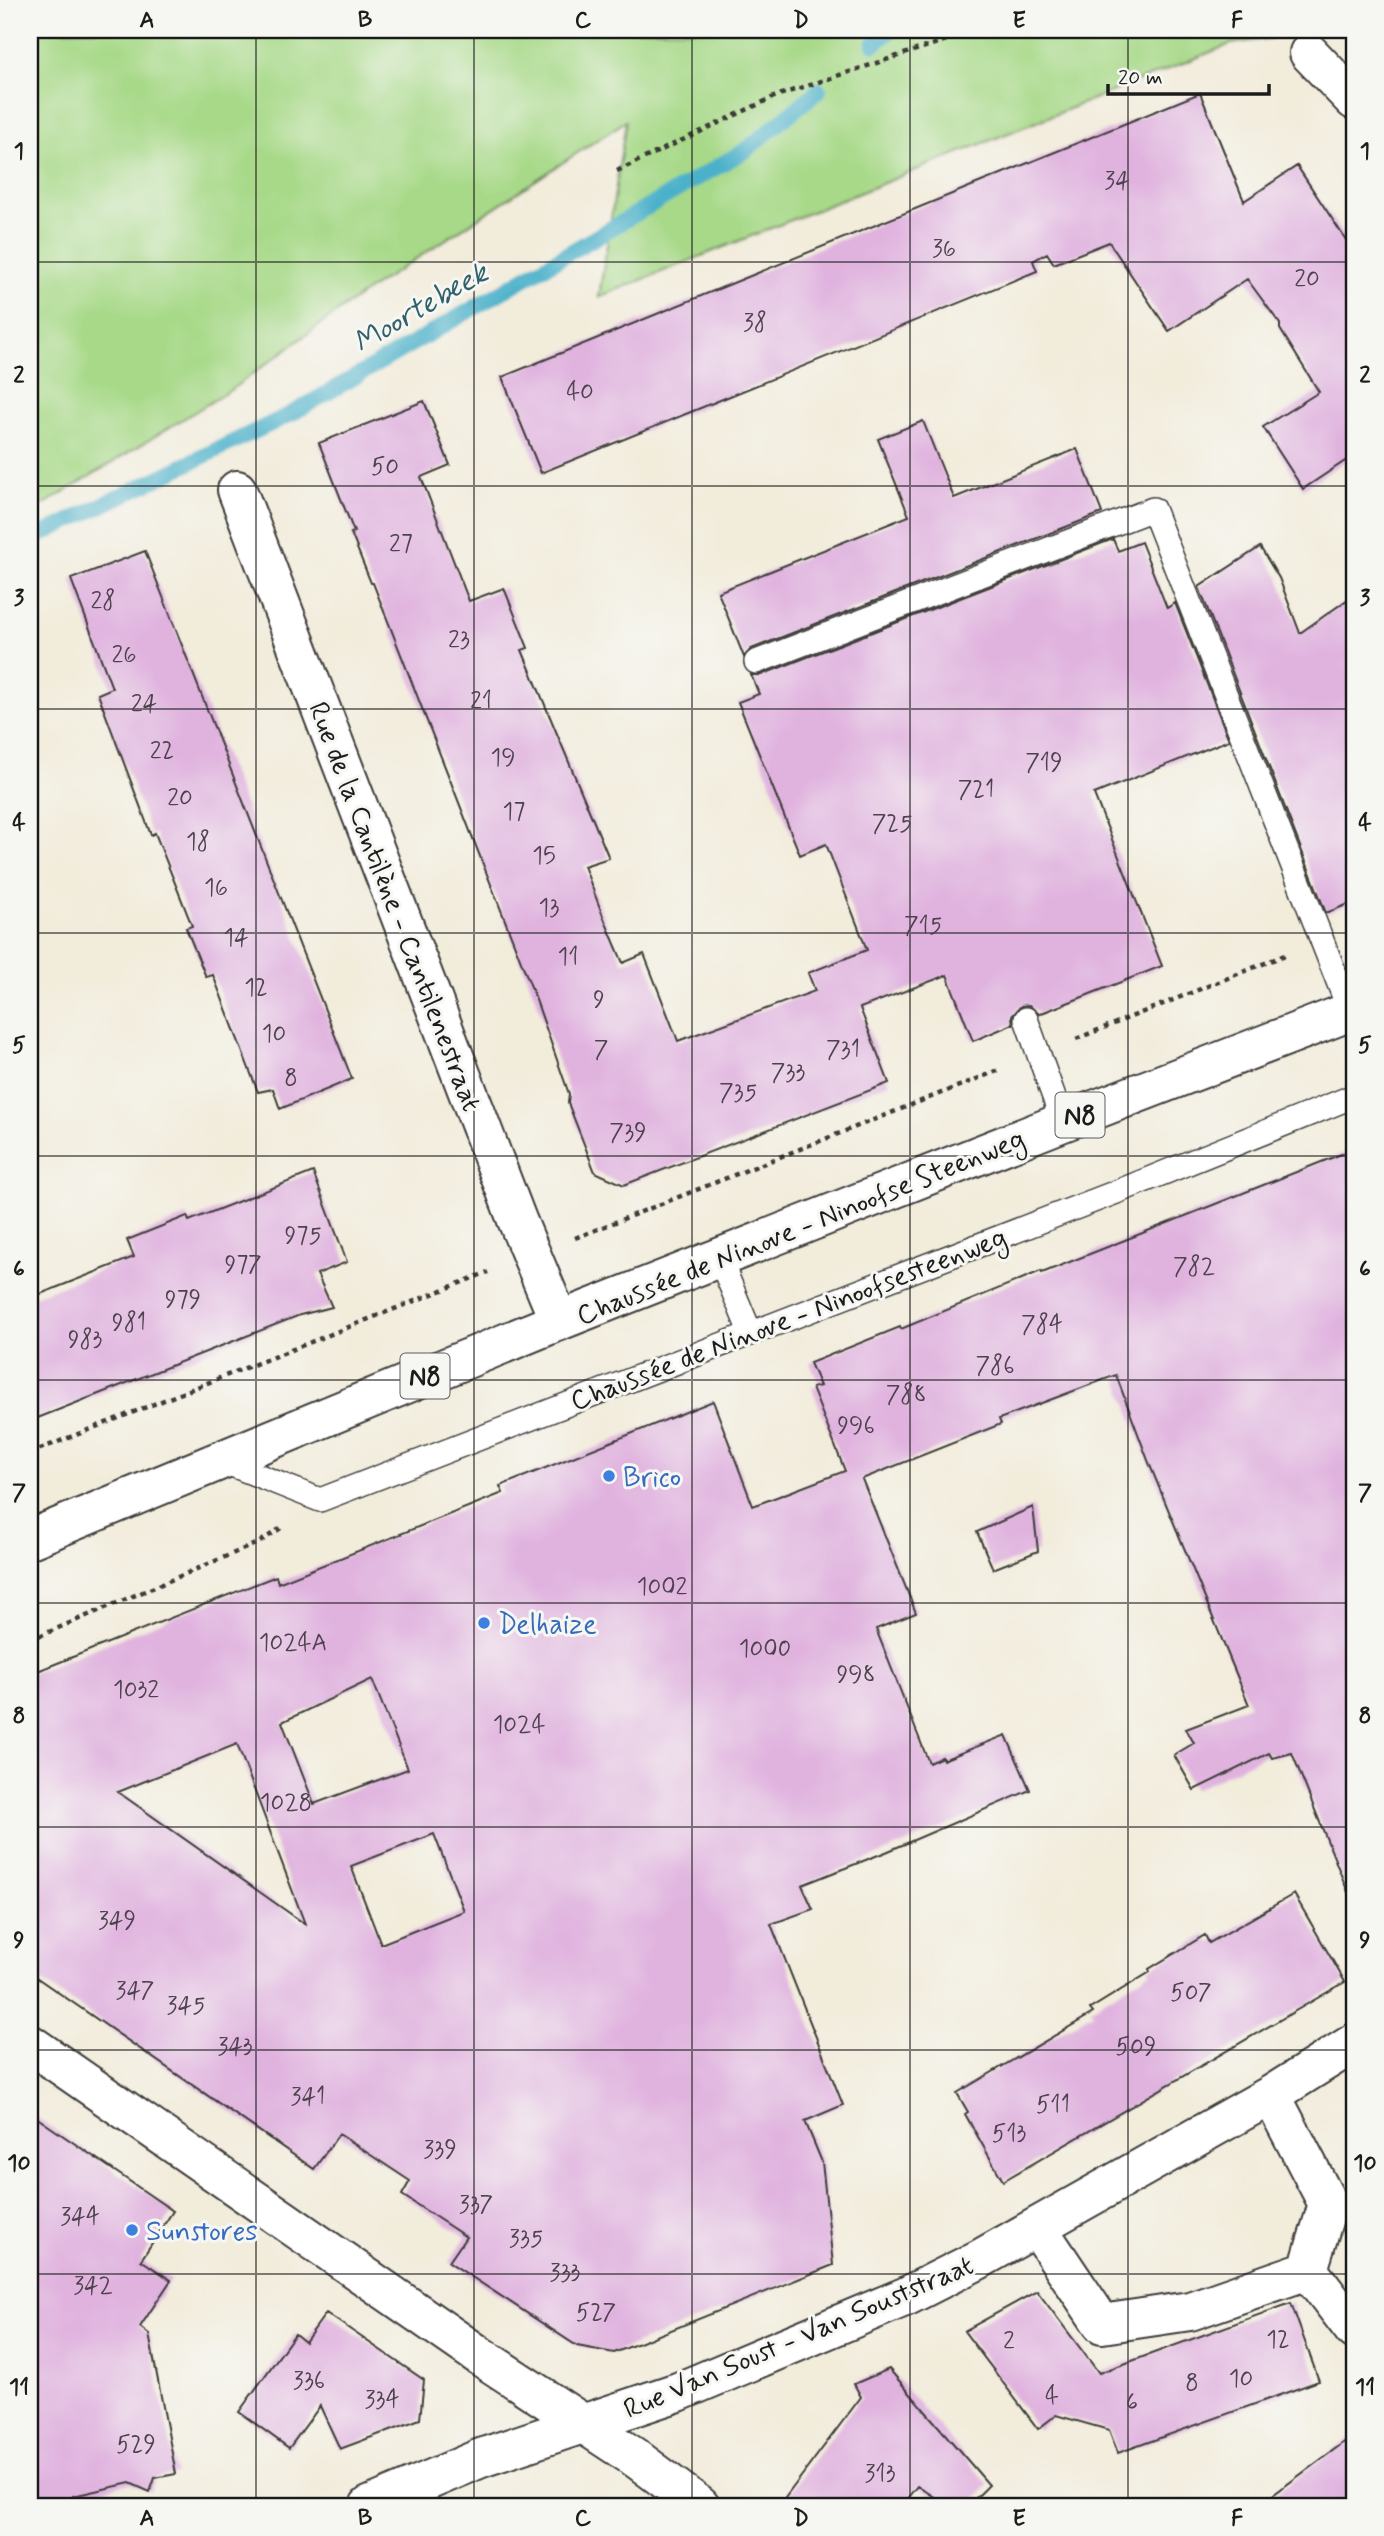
<svg xmlns="http://www.w3.org/2000/svg" width="1384" height="2536" font-family="Mynerve,sans-serif">
<rect width="100%" height="100%" fill="#f6f6f2"/>
<filter id="ink" filterUnits="userSpaceOnUse"><feTurbulence type="fractalNoise" baseFrequency=".0143" numOctaves="2"/><feDisplacementMap in="SourceGraphic" scale="14" xChannelSelector="R" yChannelSelector="G"/><feConvolveMatrix kernelMatrix="1 2 1 2 8 2 1 2 1" color-interpolation-filters="sRGB"/></filter>
<filter id="wash" filterUnits="userSpaceOnUse"><feTurbulence type="fractalNoise" baseFrequency=".00686" numOctaves="4" result="noise"/><feDisplacementMap in="SourceGraphic" scale="28" xChannelSelector="R" yChannelSelector="G"/><feGaussianBlur stdDeviation="1.57" result="paint"/><feColorMatrix in="noise" values="0 0 0 0 0 0 0 0 0 0 0 0 0 0 0 0 0 1.4 0 .05"/><feComposite in="paint" operator="in"/></filter>
<g filter="url(#wash)">
<rect width="100%" height="100%" fill="#f2ecdb"/>
<path fill="#a7d988" stroke="#627a52" stroke-width="2" d="M 30,30 L 1332,30 L 1231,44 L 599,297 L 626,121 L 361,295 L 232,389 L 30,513 Z"/>
<g fill="none" stroke-linecap="round" stroke-linejoin="round">
<path stroke="#4bb1ca" stroke-width="16" d="M 874,44 L 892,30
M 30,540 L 291,414 L 746,150 L 819,90"/>
</g>
<g id="blocks">
<path fill="#e0b3df" fill-rule="evenodd" d="M 1200,93 L 1244,201 L 1297,166 L 1354,252 L 1354,455 L 1303,489 L 1263,427 L 1319,392 L 1280,329 L 1280,324 L 1247,279 L 1169,331 L 1109,242 L 1054,264 L 1047,253 L 1033,261 L 1037,271 L 541,473 L 502,377 Z
M 424,401 L 450,465 L 421,477 L 469,601 L 504,588 L 528,648 L 522,650 L 609,858 L 584,866 L 603,916 L 623,963 L 644,954 L 678,1041 L 815,991 L 808,973 L 867,950 L 826,844 L 800,855 L 738,702 L 759,694 L 751,675 L 761,675 L 1113,539 L 1118,551 L 1141,542 L 1167,608 L 1175,603 L 1229,740 L 1094,794 L 1162,966 L 1039,1014 L 1029,1005 L 1021,1006 L 1012,1016 L 1013,1024 L 973,1041 L 947,975 L 860,1008 L 889,1083 L 624,1185 L 595,1172 L 568,1103 L 569,1094 L 535,997 L 373,583 L 371,583 L 351,533 L 354,532 L 319,443 Z
M 923,421 L 954,498 L 1077,449 L 1102,513 L 751,649 L 744,657 L 718,592 L 909,516 L 878,439 Z
M 1260,547 L 1279,578 L 1300,633 L 1354,595 L 1354,902 L 1326,913 L 1199,587 Z
M 145,551 L 352,1079 L 280,1109 L 273,1089 L 258,1092 L 213,975 L 206,977 L 186,928 L 192,926 L 155,833 L 151,835 L 98,694 L 112,688 L 71,579 Z
M 1354,1149 L 1354,1902 L 1352,1902 L 1292,1753 L 1272,1758 L 1269,1753 L 1194,1790 L 1174,1755 L 1194,1743 L 1186,1729 L 1249,1705 L 1149,1463 L 1116,1375 L 999,1419 L 1001,1424 L 862,1479 L 916,1613 L 876,1629 L 929,1763 L 942,1757 L 943,1760 L 1006,1735 L 1030,1790 L 886,1852 L 802,1885 L 813,1909 L 771,1924 L 843,2105 L 805,2121 L 822,2162 L 833,2265 L 614,2353 L 577,2346 L 449,2262 L 466,2237 L 402,2195 L 410,2181 L 339,2134 L 314,2169 L 30,1973 L 30,1674 L 276,1576 L 278,1583 L 503,1493 L 500,1486 L 713,1401 L 753,1506 L 845,1471 L 812,1388 L 820,1386 L 810,1363 L 900,1327 L 901,1329 L 1041,1271 L 1042,1273 ZM 372,1679 L 408,1769 L 314,1804 L 282,1722 ZM 237,1744 L 305,1924 L 118,1792 ZM 434,1834 L 464,1911 L 381,1944 L 351,1866 Z
M 313,1172 L 347,1262 L 317,1274 L 332,1307 L 300,1315 L 30,1421 L 30,1298 L 134,1257 L 127,1240 L 187,1216 L 189,1221 Z
M 1033,1507 L 1038,1551 L 993,1569 L 977,1532 Z
M 1294,1894 L 1345,1982 L 1003,2181 L 965,2114 L 968,2112 L 957,2093 L 1093,2013 L 1090,2009 L 1150,1972 L 1149,1969 L 1205,1935 L 1209,1943 Z
M 30,2113 L 173,2211 L 141,2260 L 171,2280 L 140,2327 L 149,2334 L 176,2474 L 155,2478 L 150,2492 L 130,2483 L 73,2496 L 75,2506 L 30,2506 Z
M 1037,2291 L 1099,2373 L 1291,2303 L 1319,2381 L 1118,2453 L 1109,2430 L 1056,2415 L 1038,2429 L 964,2331 Z
M 326,2313 L 424,2380 L 420,2419 L 340,2449 L 320,2406 L 289,2448 L 239,2412 L 295,2334 L 305,2342 Z
M 889,2369 L 989,2485 L 968,2506 L 948,2506 L 918,2486 L 902,2506 L 779,2506 L 861,2397 L 854,2384 Z
M 1354,2435 L 1354,2506 L 1258,2506 Z"/>
</g>
</g>
<g filter="url(#ink)">
<use href="#blocks" fill-opacity="0" stroke="#3c3b39" stroke-width="2"/>
<g fill="none" stroke-linecap="round" stroke-linejoin="round">
<g stroke="#3c3b39" stroke-width="26">
<path id="lane" d="M 756,662 L 1153,509 L 1350,1012
M 1026,1019 L 1063,1122
M 719,1257 L 750,1332
M 222,1461 L 320,1500 L 1119,1191 L 1354,1096"/>
</g>
<g stroke="#3c3b39" stroke-width="42">
<path id="street" d="M 1309,53 L 1354,100
M 237,490 L 517,1220 L 559,1321
M 30,2044 L 480,2356 L 637,2459 L 700,2506
M 1037,2227 L 1102,2324 L 1190,2311 L 1308,2270 L 1328,2204 L 1271,2095
M 1308,2270 L 1354,2330
M 369,2506 L 481,2458 L 678,2392 L 907,2296 L 978,2260 L 1271,2095 L 1354,2043"/>
</g>
<g stroke="#3c3b39" stroke-width="42">
<path id="primary" d="M 30,1539 L 559,1321 L 1063,1122 L 1354,1010"/>
</g>
<path stroke="#3c3b39" stroke-width="4.5" stroke-dasharray="5 5" stroke-linecap="butt" d="M 617,171 L 776,96 L 977,30
M 1076,1039 L 1285,955
M 575,1238 L 1002,1069
M 30,1453 L 488,1272
M 30,1640 L 260,1542 L 281,1528"/>
<use href="#lane" stroke="#fff" stroke-width="23"/>
<use href="#street" stroke="#fff" stroke-width="38"/>
<use href="#primary" stroke="#fff" stroke-width="38"/>
</g>
</g>
<path fill="none" stroke="#1c1c1c" stroke-width="2" stroke-opacity="0.55" d="M 256,30 L 256,2506M 474,30 L 474,2506M 692,30 L 692,2506M 910,30 L 910,2506M 1128,30 L 1128,2506M 30,262 L 1354,262M 30,486 L 1354,486M 30,709 L 1354,709M 30,933 L 1354,933M 30,1156 L 1354,1156M 30,1380 L 1354,1380M 30,1603 L 1354,1603M 30,1827 L 1354,1827M 30,2050 L 1354,2050M 30,2274 L 1354,2274"/>
<g fill="#3f7fe0" stroke="#f6f6f2" stroke-width="2.5">
<circle cx="609" cy="1476" r="7"/>
<circle cx="484" cy="1623" r="7"/>
<circle cx="132" cy="2230" r="7"/>
</g>
<g text-anchor="middle" stroke-width="6" stroke-linejoin="round" paint-order="stroke">
<g font-size="24" fill="#4d424d">
<text x="1117" y="188">34</text>
<text x="944" y="256">36</text>
<text x="1307" y="286">20</text>
<text x="755" y="330">38</text>
<text x="580" y="399">40</text>
<text x="385" y="474">50</text>
<text x="401" y="551">27</text>
<text x="103" y="608">28</text>
<text x="459" y="647">23</text>
<text x="124" y="662">26</text>
<text x="481" y="708">21</text>
<text x="144" y="711">24</text>
<text x="162" y="758">22</text>
<text x="503" y="765">19</text>
<text x="1044" y="770">719</text>
<text x="976" y="797">721</text>
<text x="180" y="805">20</text>
<text x="514" y="819">17</text>
<text x="892" y="831">725</text>
<text x="198" y="849">18</text>
<text x="544" y="863">15</text>
<text x="216" y="895">16</text>
<text x="549" y="915">13</text>
<text x="923" y="933">715</text>
<text x="236" y="945">14</text>
<text x="568" y="964">11</text>
<text x="256" y="995">12</text>
<text x="599" y="1007">9</text>
<text x="274" y="1041">10</text>
<text x="601" y="1057">7</text>
<text x="843" y="1057">731</text>
<text x="788" y="1080">733</text>
<text x="291" y="1085">8</text>
<text x="738" y="1100">735</text>
<text x="628" y="1140">739</text>
<text x="303" y="1243">975</text>
<text x="243" y="1272">977</text>
<text x="1194" y="1274">782</text>
<text x="183" y="1307">979</text>
<text x="129" y="1330">981</text>
<text x="1042" y="1332">784</text>
<text x="85" y="1347">983</text>
<text x="995" y="1373">786</text>
<text x="906" y="1402">788</text>
<text x="856" y="1433">996</text>
<text x="662" y="1594">1002</text>
<text x="293" y="1650">1024A</text>
<text x="765" y="1656">1000</text>
<text x="856" y="1682">998</text>
<text x="136" y="1697">1032</text>
<text x="519" y="1732">1024</text>
<text x="286" y="1810">1028</text>
<text x="117" y="1928">349</text>
<text x="135" y="1998">347</text>
<text x="1191" y="2000">507</text>
<text x="186" y="2013">345</text>
<text x="235" y="2054">343</text>
<text x="1136" y="2054">509</text>
<text x="308" y="2104">341</text>
<text x="1053" y="2112">511</text>
<text x="1009" y="2141">513</text>
<text x="440" y="2157">339</text>
<text x="476" y="2212">337</text>
<text x="80" y="2224">344</text>
<text x="526" y="2246">335</text>
<text x="565" y="2280">333</text>
<text x="93" y="2293">342</text>
<text x="596" y="2320">527</text>
<text x="1278" y="2347">12</text>
<text x="1009" y="2348">2</text>
<text x="1241" y="2386">10</text>
<text x="309" y="2388">336</text>
<text x="1192" y="2390">8</text>
<text x="1052" y="2403">4</text>
<text x="382" y="2407">334</text>
<text x="1132" y="2409">6</text>
<text x="136" y="2452">529</text>
<text x="880" y="2481">313</text>
</g>
<g fill="#f6f6f2" stroke="#5d5d5c" stroke-width="2">
<rect x="1055.5" y="1092.5" width="49" height="45" rx="5"/>
<rect x="400.5" y="1353.5" width="49" height="45" rx="5"/>
</g>
<g font-size="26" font-weight="bold" fill="#1c1c1c">
<text x="1080" y="1124">N8</text>
<text x="425" y="1385">N8</text>
</g>
<g font-size="28" fill="#1c1c1c" stroke="#f6f6f2">
<text transform="translate(396 906) rotate(69)" y="10">Rue de la Cantilène - Cantilenestraat</text>
<text transform="translate(800 1226) rotate(-22)" y="10">Chaussée de Ninove - Ninoofse Steenweg</text>
<text transform="translate(788 1318) rotate(-21)" y="10">Chaussée de Ninove - Ninoofsesteenweg</text>
<text transform="translate(798 2336) rotate(-23)" y="10">Rue Van Soust - Van Souststraat</text>
</g>
<g font-size="28" fill="#366cbe" stroke="#f6f6f2" text-anchor="start">
<text x="623" y="1486">Brico</text>
<text x="498" y="1633">Delhaize</text>
<text x="146" y="2240">Sunstores</text>
</g>
<g font-size="30" font-style="italic" fill="#315f6a" stroke="#f6f6f2">
<text transform="translate(420 307) rotate(-30)" y="10">Moortebeek</text>
</g>
</g>
<rect width="1384" height="2536" fill="none" stroke="#f6f6f2" stroke-width="77"/>
<path d="M1108 84v10h161v-10" fill="none" stroke="#1c1c1c" stroke-width="3.5"/>
<text x="1118" y="84" font-size="21" fill="#1c1c1c" stroke="#f6f6f2" stroke-width="5" paint-order="stroke">20 m</text>
<rect x="38" y="38" width="1308" height="2460" fill="none" stroke="#1c1c1c" stroke-width="2.5"/>
<g font-size="23" text-anchor="middle" font-weight="bold" fill="#1c1c1c">
<text x="147" y="27">A</text>
<text x="365" y="27">B</text>
<text x="583" y="27">C</text>
<text x="801" y="27">D</text>
<text x="1019" y="27">E</text>
<text x="1237" y="27">F</text>
<text x="19" y="158">1</text>
<text x="1365" y="158">1</text>
<text x="19" y="382">2</text>
<text x="1365" y="382">2</text>
<text x="19" y="605">3</text>
<text x="1365" y="605">3</text>
<text x="19" y="829">4</text>
<text x="1365" y="829">4</text>
<text x="19" y="1052">5</text>
<text x="1365" y="1052">5</text>
<text x="19" y="1276">6</text>
<text x="1365" y="1276">6</text>
<text x="19" y="1500">7</text>
<text x="1365" y="1500">7</text>
<text x="19" y="1723">8</text>
<text x="1365" y="1723">8</text>
<text x="19" y="1947">9</text>
<text x="1365" y="1947">9</text>
<text x="19" y="2170">10</text>
<text x="1365" y="2170">10</text>
<text x="19" y="2394">11</text>
<text x="1365" y="2394">11</text>
<text x="147" y="2525">A</text>
<text x="365" y="2525">B</text>
<text x="583" y="2525">C</text>
<text x="801" y="2525">D</text>
<text x="1019" y="2525">E</text>
<text x="1237" y="2525">F</text>
</g>
</svg>
